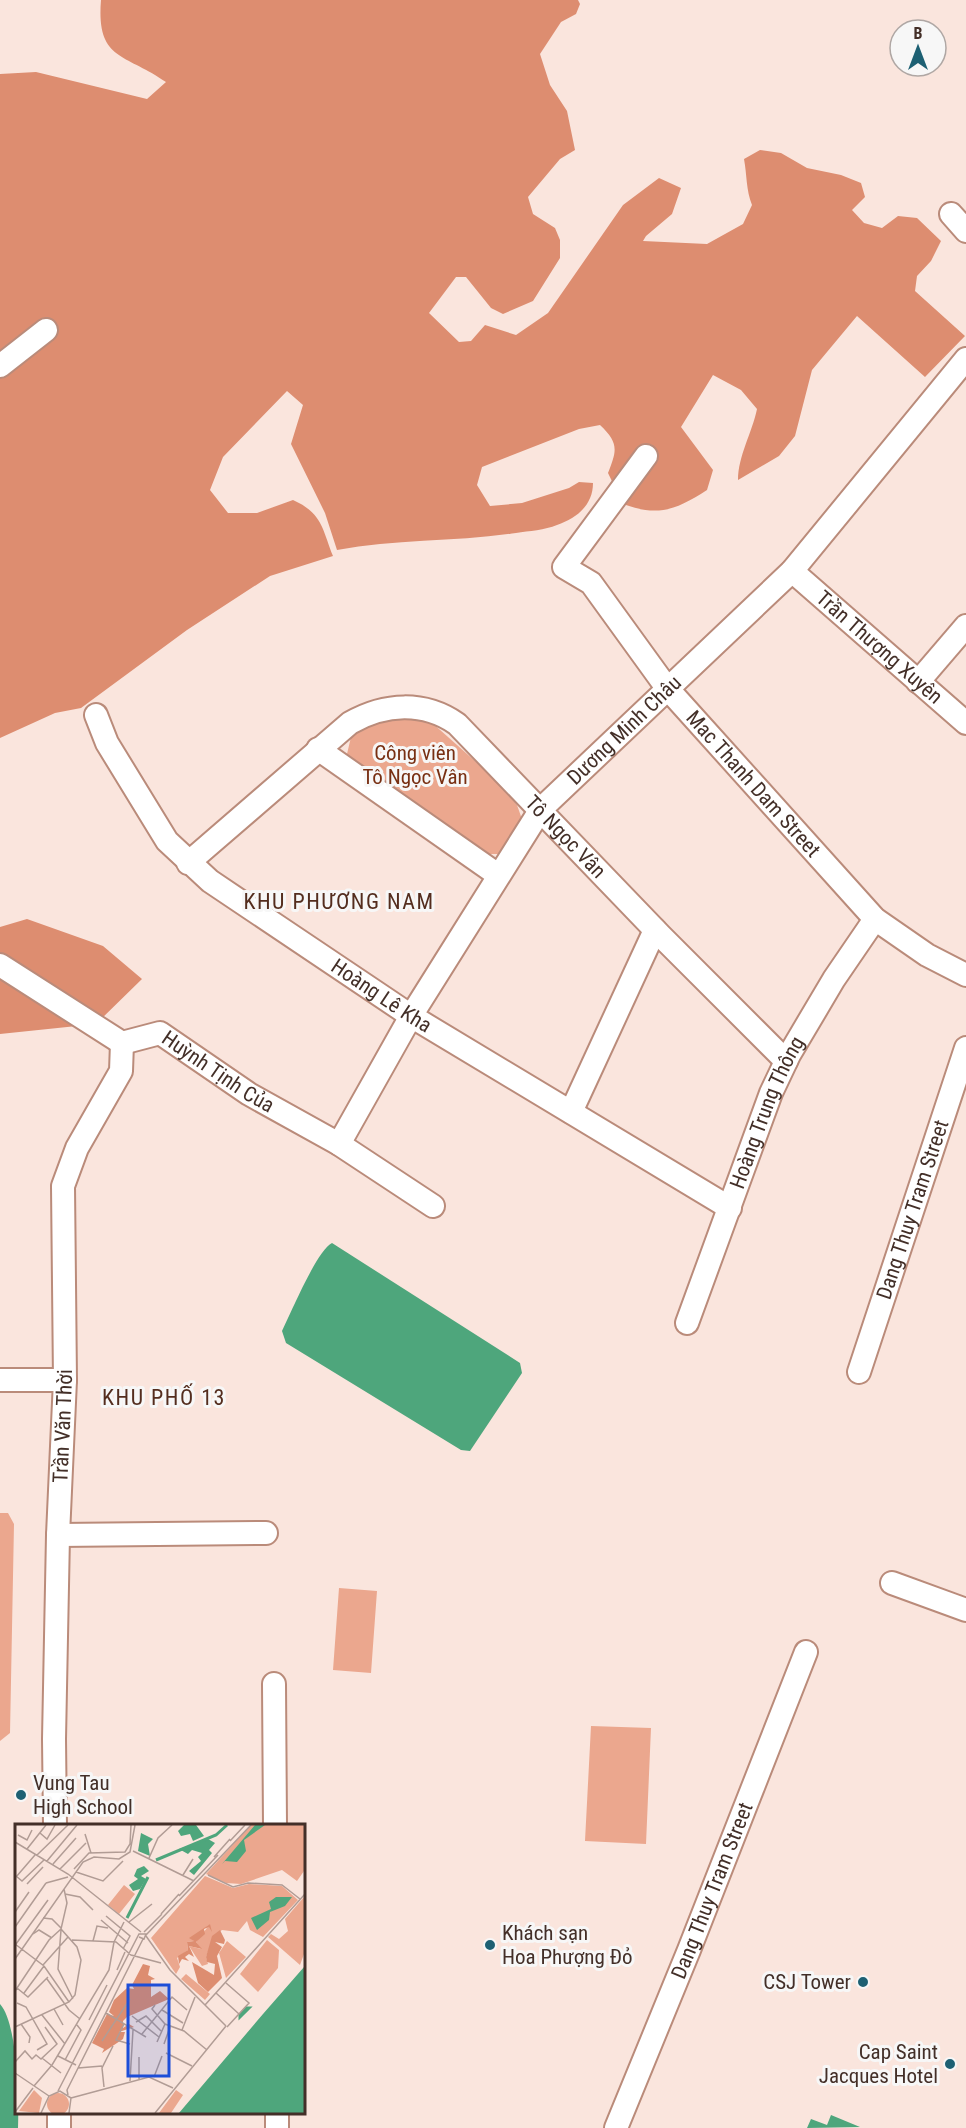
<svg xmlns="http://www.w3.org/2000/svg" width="966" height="2128" font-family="'Roboto Condensed',sans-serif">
<rect width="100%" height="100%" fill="#fae5dd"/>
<path fill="#eba78e" d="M 404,716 L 430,721 L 502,785 L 517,805 L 523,822 L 503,854 L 482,854 L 357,777 L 347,754 L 351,737 L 368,722 Z
M 0,1513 L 8,1513 L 14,1524 L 10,1733 L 0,1741 Z
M 339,1588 L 377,1591 L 371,1673 L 333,1670 Z
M 591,1726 L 651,1728 L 646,1844 L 585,1841 Z"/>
<path fill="#dd8d70" d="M 101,0 L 578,0 L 580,4 L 576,14 L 561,22 L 540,54 L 550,85 L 567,111 L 575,150 L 560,159 L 528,197 L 533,214 L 555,228 L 560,240 L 560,258 L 533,301 L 503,314 L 491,308 L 466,277 L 456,277 L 429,313 L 459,342 L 471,341 L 485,325 L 516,335 L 548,313 L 623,205 L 659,178 L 681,188 L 672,214 L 646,236 L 643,241 L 707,244 L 743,224 L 752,205 C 746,190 747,175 744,159 L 760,150 L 781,153 L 807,168 L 841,175 L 861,183 L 865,197 L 852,210 L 864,223 L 882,228 L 898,216 L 917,218 L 941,241 L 931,261 L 917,276 L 915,291 L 965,336 L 925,377 L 857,316 L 812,370 L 795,436 L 779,456 L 738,480 C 738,456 752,433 757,409 L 741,390 L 713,375 L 681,427 L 713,470 L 707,490 C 676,510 658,517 623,504 L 608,473 C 617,450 619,443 600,425 L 579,429 L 482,467 L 477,485 L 490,506 L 522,503 L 569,488 L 579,482 L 593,483 C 593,505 577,518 557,525 C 545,530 529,531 516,533 C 457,542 396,539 337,550 L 325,513 L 291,444 L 303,405 L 287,391 L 223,457 L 210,490 L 228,513 L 257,513 L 293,500 C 322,513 322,528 333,556 L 270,576 L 187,630 L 81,708 L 55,713 L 0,738 L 0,74 L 36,72 L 147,99 L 166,82 C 125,53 96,61 101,0 Z
M 27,919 L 103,946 L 142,979 L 96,1024 L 0,1034 L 0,927 Z"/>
<path fill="#4ea67c" d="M 332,1243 L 520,1363 L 522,1373 L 470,1451 L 461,1450 L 286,1343 L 282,1331 C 291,1313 317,1250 332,1243 Z
M 0,2004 C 18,2024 19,2102 18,2128 L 0,2128 Z
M 831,2115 L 860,2127 L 807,2128 L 811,2119 L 827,2125 Z"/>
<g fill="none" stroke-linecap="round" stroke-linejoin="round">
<g stroke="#ba8b7a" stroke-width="26">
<g id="street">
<path d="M 951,214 L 966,231"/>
<path d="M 0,366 L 46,330"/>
<path id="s1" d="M 646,456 L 564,567 L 591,583 L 667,688 L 875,919 L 927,955 L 966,975"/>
<path id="s2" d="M 792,571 L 966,723"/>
<path d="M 918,682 L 966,626"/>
<path id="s3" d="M 96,715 L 107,743 L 167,841 L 210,881 L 411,1016 L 730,1208"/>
<path d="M 318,749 L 498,875"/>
<path id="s4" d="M 188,863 L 350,723 C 385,703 424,701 457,724 L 661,936 L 786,1061"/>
<path id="s5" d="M 0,965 L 122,1043 L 160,1033 L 249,1094 L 339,1144 L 433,1206"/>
<path d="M 571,1112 L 655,930"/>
<path id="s6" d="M 339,1144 L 411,1016 L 541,809 L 792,571 L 966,359"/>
<path id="s7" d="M 687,1323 L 771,1093 L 789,1055 L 834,979 L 875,919"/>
<path id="s8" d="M 859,1372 L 966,1048"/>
<path d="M 0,1380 L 65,1380"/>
<path d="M 58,1535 L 266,1533"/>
<path d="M 892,1583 L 966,1610"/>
<path d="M 274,1684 L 275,1825"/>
<path id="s9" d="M 55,1825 L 54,1739 L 58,1535 L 65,1380 L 63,1186 L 77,1148 L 121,1071 L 122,1043"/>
<path d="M 59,2112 L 59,2128"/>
<path d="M 277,2112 L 277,2128"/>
<path id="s10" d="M 616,2128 L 689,1950 L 806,1652"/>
</g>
</g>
<use href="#street" stroke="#fff" stroke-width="22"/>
</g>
<g fill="#1d6073" stroke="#f7f7f7" stroke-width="2">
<circle cx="21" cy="1795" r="6"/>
<circle cx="490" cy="1945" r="6"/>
<circle cx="863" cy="1982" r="6"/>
<circle cx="950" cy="2064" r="6"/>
</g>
<g text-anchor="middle" stroke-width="6" stroke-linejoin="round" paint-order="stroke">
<g font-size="21" fill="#432f28" stroke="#f7f7f7">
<text dy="7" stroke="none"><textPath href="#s2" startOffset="116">Trần Thượng Xuyên</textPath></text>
<text dy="7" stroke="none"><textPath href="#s6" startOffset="506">Dương Minh Châu</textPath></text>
<text dy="7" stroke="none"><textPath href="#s1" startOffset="428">Mac Thanh Dam Street</textPath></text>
<text dy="7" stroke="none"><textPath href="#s4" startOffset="484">Tô Ngọc Vân</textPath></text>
<text dy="7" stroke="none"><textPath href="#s3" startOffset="410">Hoàng Lê Kha</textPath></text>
<text dy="7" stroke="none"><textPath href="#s5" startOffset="254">Huỳnh Tịnh Của</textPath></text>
<text dy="7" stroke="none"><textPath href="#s7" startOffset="225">Hoàng Trung Thông</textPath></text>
<text dy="7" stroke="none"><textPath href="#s8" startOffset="171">Dang Thuy Tram Street</textPath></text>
<text dy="7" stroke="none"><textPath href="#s9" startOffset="399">Trần Văn Thời</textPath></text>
<text dy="7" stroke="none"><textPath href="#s10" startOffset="256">Dang Thuy Tram Street</textPath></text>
</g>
<g font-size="21" fill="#782f12" stroke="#f7f7f7">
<text x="415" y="760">Công viên<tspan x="415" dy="24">Tô Ngọc Vân</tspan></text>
</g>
<g font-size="21" fill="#432f28" stroke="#f7f7f7" text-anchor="start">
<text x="33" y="1790">Vung Tau<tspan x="33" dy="24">High School</tspan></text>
<text x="502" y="1940">Khách sạn<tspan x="502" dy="24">Hoa Phượng Đỏ</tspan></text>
<text x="851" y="1989" text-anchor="end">CSJ Tower</text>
<text x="938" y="2059" text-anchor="end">Cap Saint<tspan x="938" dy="24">Jacques Hotel</tspan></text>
</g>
<g font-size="22" letter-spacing="1.5" fill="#542d1e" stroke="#f7f7f7">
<text x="339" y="909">KHU PHƯƠNG NAM</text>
<text x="164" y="1405">KHU PHỐ 13</text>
</g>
</g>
<g transform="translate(15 1824)">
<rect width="290" height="290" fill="#fae5dd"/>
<path d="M 236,1 L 289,1 L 289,47 L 282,57 L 267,46 L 226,60 L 211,59 L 191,50 ZM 190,52 L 218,64 L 234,60 L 267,62 L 283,76 L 248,113 L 235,106 L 232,97 L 223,108 L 207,106 L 199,112 L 191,133 L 193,140 L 187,142 L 174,122 L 186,125 L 181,118 L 195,100 L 177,114 L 179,117 L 172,118 L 173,126 L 162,134 L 165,143 L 161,150 L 136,114 ZM 109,61 L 120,70 L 104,90 L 93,81 ZM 289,73 L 289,130 L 285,141 L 253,113 L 256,110 L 264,115 L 273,107 L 270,95 ZM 252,116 L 264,126 L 263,144 L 243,168 L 225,150 ZM 212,117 L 231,133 L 211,154 L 204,129 ZM 171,150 L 195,170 L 190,176 L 166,155 ZM 19,266 L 27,274 L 24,289 L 4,287 ZM 161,266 L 168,271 L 156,289 L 144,289 ZM32 280a11 11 0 1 1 22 0a11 11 0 1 1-22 0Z" fill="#eba78e"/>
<path d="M 195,100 L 197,108 L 194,103 L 189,105 L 190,110 L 181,118 L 187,125 L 174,122 L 179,133 L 174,130 L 170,133 L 174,137 L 167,135 L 164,140 L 163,132 L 173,126 L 172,118 L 179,117 L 174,114 ZM 205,106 L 210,116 L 209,120 L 200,118 L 207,123 L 202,132 L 207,154 L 193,168 L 183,159 L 177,138 L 199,151 L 200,140 L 192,138 L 191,133 L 197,112 ZM 128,140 L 135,142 L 133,151 L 140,155 L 136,156 L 136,173 L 145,167 L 154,175 L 112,193 L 108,197 L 108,204 L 114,200 L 119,203 L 104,208 L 110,208 L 108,215 L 87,229 L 89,225 L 77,219 L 92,190 L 99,192 L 94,188 L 99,176 L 112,164 L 119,165 L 117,161 Z" fill="#dd8d70"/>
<path d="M 169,1 L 181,1 L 189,12 L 178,17 L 175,10 L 166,12 L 163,7 ZM 240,1 L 250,1 L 229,16 L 231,27 L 222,38 L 210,37 L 207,40 ZM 126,9 L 138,15 L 133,20 L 135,32 L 123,27 ZM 193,15 L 200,19 L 194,26 L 197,29 L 179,51 L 174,47 L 186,37 L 183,33 L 187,29 L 177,26 L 173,30 L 164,25 ZM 129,42 L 134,47 L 126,52 L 131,55 L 125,65 L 118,67 L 114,61 L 123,55 L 119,52 L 122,45 ZM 261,73 L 277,73 L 270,82 L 255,88 L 254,96 L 242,106 L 236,94 L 256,85 L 254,78 ZM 289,143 L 289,289 L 164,289 L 248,190 Z" fill="#4ea67c"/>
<path fill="none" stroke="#4ea67c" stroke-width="3" d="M 141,36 L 201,11 L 212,1M 112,94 L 133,53M 231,184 L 234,184 L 225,193 L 225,191 Z"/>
<path fill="none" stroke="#b19c95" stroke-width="1.5" d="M 25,9 L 32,15 L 40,1M 70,10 L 76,29M 3,11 L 12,16 L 17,6M 215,17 L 230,1M 0,18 L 53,50 L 126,108M 12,25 L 31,1M 118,27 L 179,57M 22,31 L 53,1M 199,33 L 215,15M 134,34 L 143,14 L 157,1M 32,37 L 62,1M 38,40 L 61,14M 45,45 L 71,19M 59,45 L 74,29 L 110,28 L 115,20 L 116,1M 61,48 L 88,57 L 108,37M 168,51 L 178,35M 193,51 L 218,63 L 233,59 L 267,61 L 285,75M 1,52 L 7,57 L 29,36M 1,53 L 20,31M 31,59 L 53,53M 12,60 L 28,43M 50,70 L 65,73 L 78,86M 164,72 L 203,31M 0,88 L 14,68M 146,90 L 164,70M 91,92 L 115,112 L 108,125M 28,94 L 37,95 L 46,104M 86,96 L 113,119M 114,98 L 137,80M 0,103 L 31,59M 46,106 L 43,145 L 58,175M 129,108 L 147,90M 18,110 L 24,106 L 37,114M 131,111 L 236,1M 131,112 L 155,146 L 211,202M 57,116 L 101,118 L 116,131 L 146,139M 78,117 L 82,102 L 93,104M 99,118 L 109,98M 0,120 L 29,142 L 54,178M 1,120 L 33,76M 0,135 L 68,38 L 79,33 L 104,35 L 115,28 L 120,1M 28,141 L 53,113M 102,146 L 110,128M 32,155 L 54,186 L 65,195M 211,159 L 234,179 L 212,203M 2,164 L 13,173 L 33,153M 0,167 L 34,116 L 46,105M 9,169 L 29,142M 201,169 L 224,190M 2,179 L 11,183 L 32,220 L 22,226M 140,181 L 137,185 L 150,200 L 169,207 L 192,226M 190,181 L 290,70M 39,185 L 48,201M 147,186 L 168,199M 91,189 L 131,213M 27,191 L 50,220M 117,192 L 144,213M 74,196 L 92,161M 121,198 L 131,192 L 146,207M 6,200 L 15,213 L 14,219M 109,200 L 101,216 L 115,220M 0,203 L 54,178 L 60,171 L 66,136 L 62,123 L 46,105 L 52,79 L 49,65M 167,206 L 180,173M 127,210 L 157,173 L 172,186M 87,217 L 115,175M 142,218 L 150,200M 149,220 L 155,203M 151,229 L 177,242M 43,232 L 61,241M 124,233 L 124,255M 27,234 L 46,249M 50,236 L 66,206 L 62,201M 0,238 L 10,227 L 17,235 L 21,231 L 26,235 L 42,220 L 30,203M 63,244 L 87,242M 0,249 L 34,272M 139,253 L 147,232M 115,257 L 118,206M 19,262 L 37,241 L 94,146 L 99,118M 89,263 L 87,244 L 98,222M 43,267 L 124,110 L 131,110 L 129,115 L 124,113M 53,271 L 52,266 L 128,115M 56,274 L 134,253 L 158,264M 0,288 L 18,264M 26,289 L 34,272 L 45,267 L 56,274 L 54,289M 140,289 L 211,202"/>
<path fill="#1d4ed8" fill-opacity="0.15" stroke="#1d4ed8" stroke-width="3" d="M 113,161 L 154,161 L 154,252 L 113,252 Z"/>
<rect width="290" height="290" fill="none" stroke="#432f28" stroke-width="3"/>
</g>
<g transform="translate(918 48)"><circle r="28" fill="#f7f7f7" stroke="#afa7a4" stroke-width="1.5"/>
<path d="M0-4.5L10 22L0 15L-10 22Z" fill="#1d6073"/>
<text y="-9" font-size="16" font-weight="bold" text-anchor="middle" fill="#432f28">B</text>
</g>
</svg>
